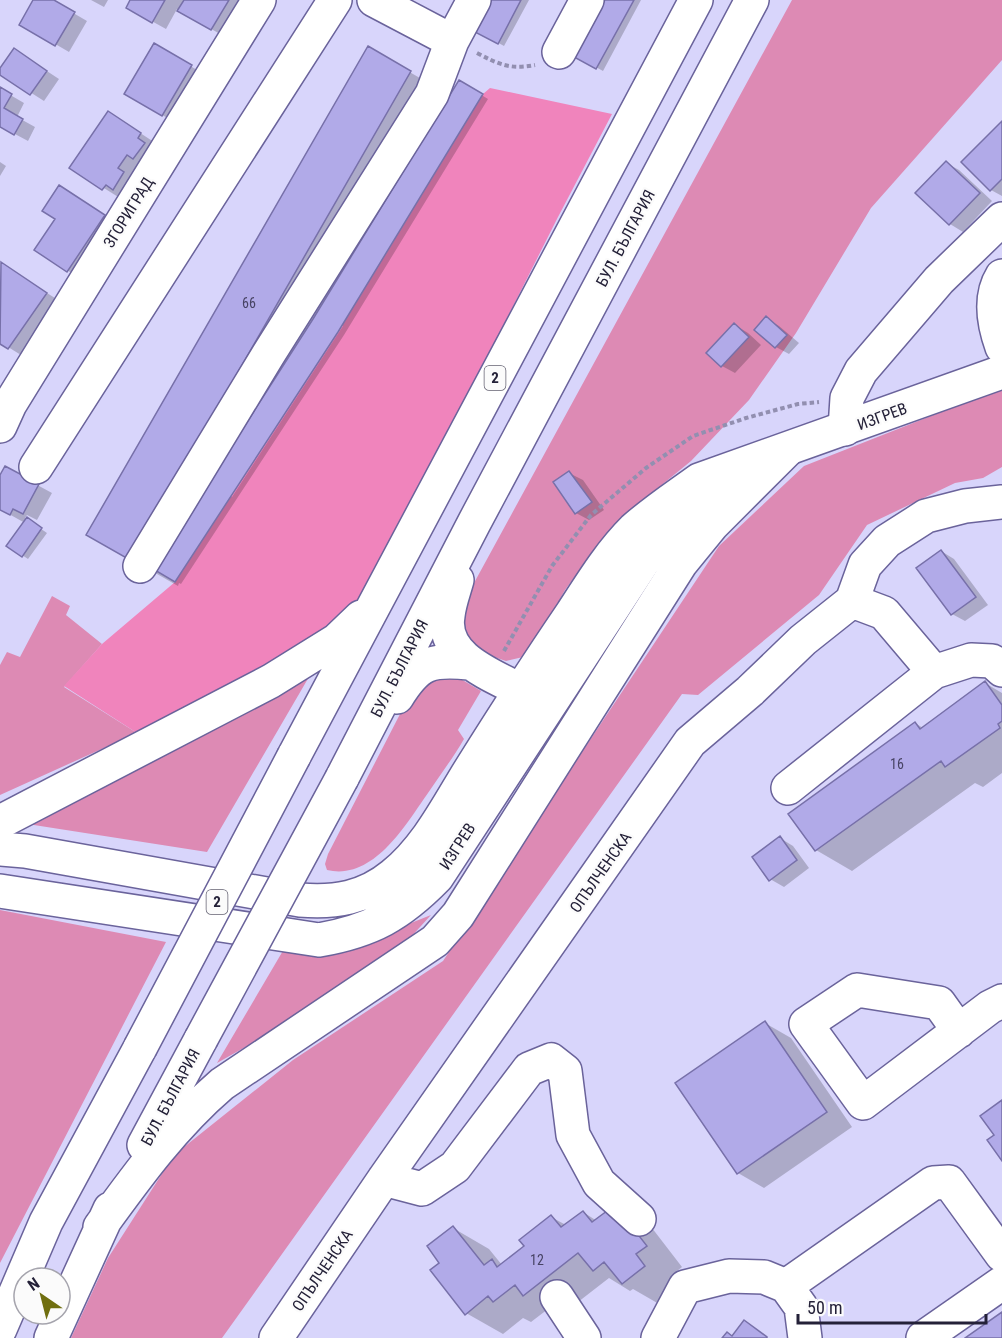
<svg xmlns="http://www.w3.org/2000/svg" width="1002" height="1338" font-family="'Roboto Condensed',sans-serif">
<rect width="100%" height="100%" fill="#d8d5fb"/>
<path fill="#dd8ab4" d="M 792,0 L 1002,0 L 1002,60 L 871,208 L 796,333 L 749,400 L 691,461 L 631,510 L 603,538 L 565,590 L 540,634 L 523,657 L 506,661 L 479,652 L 468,643 L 456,616 Z
M 1002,388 L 1002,467 L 983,478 L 955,483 L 867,525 L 819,595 L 698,695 L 682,694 L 222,1338 L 71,1338 L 108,1258 L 174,1155 L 293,1060 L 443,961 L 719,546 L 804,466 Z
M 52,596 L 70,606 L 66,615 L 102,644 L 64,687 L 137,733 L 0,795 L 0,665 L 7,652 L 20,657 Z
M 313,670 L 207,852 L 21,823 Z
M 449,672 L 481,691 L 458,730 L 464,739 C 453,758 440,775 428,793 C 406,824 374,881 327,870 L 325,864 L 328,854 L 416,683 Z
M 0,910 L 166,942 L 0,1263 Z
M 431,915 L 399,950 L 316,1007 L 217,1063 L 284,949 L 371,939 Z"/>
<path fill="#f084bc" d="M 490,88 L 612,114 L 558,217 L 378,574 L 355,606 L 329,627 L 285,657 L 137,733 L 64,686 L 102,644 L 175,582 L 338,332 L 483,94 Z"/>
<path fill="#0003" fill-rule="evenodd" d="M 34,0 L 51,0 L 87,21 L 69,52 L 21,24 Z
M 91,0 L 108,0 L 104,7 Z
M 132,0 L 255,0 L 232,41 L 177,9 L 166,29 L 128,8 Z
M 491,0 L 529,0 L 504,46 L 475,30 Z
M 606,0 L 641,0 L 603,71 L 576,56 Z
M 154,45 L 204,74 L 176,123 L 126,94 Z
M 368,48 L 451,96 L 460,82 L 488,99 L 344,335 L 181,584 L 179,583 L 178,586 L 89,535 ZM 341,325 L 343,326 L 232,497 L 230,495 Z
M 27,58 L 59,79 L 44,101 L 0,73 Z
M 0,89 L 24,103 L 17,117 L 35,127 L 28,141 L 0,126 Z
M 1002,123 L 1002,196 L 991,190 Z
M 128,125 L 160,146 L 123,200 L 72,168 Z
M 0,162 L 6,166 L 0,176 Z
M 946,163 L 959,170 L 992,201 L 963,232 L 950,224 L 917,193 Z
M 60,187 L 124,228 L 87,283 L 36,250 L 57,219 Z
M 1,264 L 66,305 L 29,360 L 0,342 Z
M 766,318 L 779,326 L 799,343 L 789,354 L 776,347 L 756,330 Z
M 735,325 L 748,333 L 761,345 L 735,373 L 722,366 Z
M 6,468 L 52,493 L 37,520 L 27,515 L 25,518 L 47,533 L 28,559 L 22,555 L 25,523 L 0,509 L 0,478 Z
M 569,473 L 583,480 L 604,510 L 589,520 L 576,513 Z
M 941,551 L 954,559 L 988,605 L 965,621 L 952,614 Z
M 985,683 L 1002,693 L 1002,773 L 983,787 L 975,783 L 852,871 L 816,850 L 915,723 L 923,728 Z
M 780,838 L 793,846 L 809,868 L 784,887 L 770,879 Z
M 765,1023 L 791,1038 L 852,1127 L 764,1188 L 738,1173 Z
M 583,1212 L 597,1221 L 652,1228 L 682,1267 L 671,1276 L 681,1288 L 659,1304 L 633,1289 L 630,1291 L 609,1278 L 560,1316 L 548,1309 L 531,1322 L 523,1318 L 503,1334 L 466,1313 L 442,1263 L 453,1228 L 489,1249 L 502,1265 L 526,1246 L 551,1217 L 566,1225 Z"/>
<path fill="#b1aae8" stroke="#7770a9" stroke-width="1.5" d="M 33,0 L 54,0 L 75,12 L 55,46 L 19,25 Z
M 130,0 L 165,0 L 152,23 L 126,8 Z
M 184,0 L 229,0 L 211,30 L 177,11 Z
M 489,0 L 521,0 L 498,44 L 473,31 Z
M 605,0 L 634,0 L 596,69 L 574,57 Z
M 154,43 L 192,65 L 162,116 L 124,94 Z
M 368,46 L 411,71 L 130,560 L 86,535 Z
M 14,48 L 47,71 L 30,95 L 0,75 L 0,68 Z
M 459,80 L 483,94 L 338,332 L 175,582 L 153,569 L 313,319 Z
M 0,87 L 12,94 L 4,108 L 23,119 L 14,135 L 0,127 Z
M 108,111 L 141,133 L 138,138 L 145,143 L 133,159 L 127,155 L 118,168 L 124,172 L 113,190 L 106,185 L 102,190 L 69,168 Z
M 1002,121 L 1002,179 L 990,191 L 961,162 Z
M 946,161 L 980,193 L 949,225 L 915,193 Z
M 59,185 L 105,215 L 67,272 L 34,250 L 55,219 L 42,211 Z
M 1,262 L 47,293 L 8,349 L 0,344 Z
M 766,316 L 787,335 L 775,348 L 754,330 Z
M 734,323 L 749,337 L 721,367 L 706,353 Z
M 5,466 L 39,484 L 23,514 L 13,509 L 10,515 L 0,510 L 0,475 Z
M 569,471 L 592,502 L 575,514 L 553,482 Z
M 27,517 L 42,528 L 22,557 L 6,546 Z
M 941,550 L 976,597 L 951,615 L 916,568 Z
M 985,681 L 1002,705 L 1002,721 L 998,724 L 1000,728 L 945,767 L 941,761 L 815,851 L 788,814 L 915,722 L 920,729 Z
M 780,836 L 797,860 L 769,881 L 752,857 Z
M 765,1021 L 827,1112 L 737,1174 L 675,1083 Z
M 1002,1100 L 1002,1161 L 987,1140 L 994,1135 L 980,1116 Z
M 615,1205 L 647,1246 L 636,1254 L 645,1266 L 622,1284 L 604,1262 L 593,1271 L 578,1253 L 523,1296 L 515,1285 L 493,1302 L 488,1296 L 465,1315 L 430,1270 L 439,1263 L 427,1246 L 453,1226 L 484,1265 L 492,1259 L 497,1267 L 524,1246 L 519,1240 L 551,1215 L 561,1227 L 583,1211 L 592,1222 Z
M 1002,1312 L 1002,1338 L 965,1338 Z
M 744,1320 L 767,1337 L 767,1338 L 722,1338 L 727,1332 L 732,1336 Z"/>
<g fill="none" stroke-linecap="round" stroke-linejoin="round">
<g stroke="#6a639b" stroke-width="36">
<path id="minor" d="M 374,0 L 452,41
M 559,52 L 587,0
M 1002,276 C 989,297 994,325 1002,347
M 0,426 L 10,404 L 259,0
M 845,429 L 847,398 L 861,371 L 939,280 L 1002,219
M 36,467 L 335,0
M 140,566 L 268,355 L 432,94 L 452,41 L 474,0
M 852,601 L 884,613 L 934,672 L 971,660 L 992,661 L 1002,670
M 788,788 L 934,672
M 959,1031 L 939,1003 L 857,990 L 806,1024 L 863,1103 L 990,1007 L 1002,1001
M 384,1179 L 422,1189 L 455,1167 L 529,1069 L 551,1060 L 565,1071 L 573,1135 L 599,1183 L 639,1219
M 786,1286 L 933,1183 L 949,1182 L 1002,1255
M 557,1297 L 584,1338
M 276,1338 L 384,1179 L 690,742 L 750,691 L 803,640 L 852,601 L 865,565 L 887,541 L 926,516 L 965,506 L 1002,502
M 658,1338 L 685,1287 L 729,1276 L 764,1277 L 786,1286 L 801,1307 L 805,1338
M 923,1338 L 1002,1283"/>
</g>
<g stroke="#6a639b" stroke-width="36">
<path id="major" d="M 0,849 L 25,851 L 300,900 C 335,903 365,898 393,875 C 428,847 449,803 473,765 C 505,714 538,663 572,613 C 591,584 609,554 634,529 C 654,511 677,496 699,480 L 1002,372
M 0,891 L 319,940 C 371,931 400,915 437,877 L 643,562 L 674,530 L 746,471"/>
</g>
<g stroke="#6a639b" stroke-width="36">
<path id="highway" d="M 457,580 C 454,591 449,604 448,616 C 441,657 492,675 520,690
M 397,697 C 418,663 430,659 469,663
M 294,756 L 696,0
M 342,778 L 474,523 L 752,0
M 0,822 L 271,681 L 337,640 L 361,617
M 144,1145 L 201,1039
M 100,1227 C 137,1176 173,1126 222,1084 L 435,941 L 458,915 L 681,563 L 712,525 L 787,450
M 0,1329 L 46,1222 L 140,1048
M 51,1338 L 110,1209"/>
</g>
<path stroke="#928fb0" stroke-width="4" stroke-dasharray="4.5 3" stroke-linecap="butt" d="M 477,53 C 498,64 510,70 535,65
M 504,651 L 552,566 L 591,515 L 646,468 L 693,436 L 746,418 L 798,404 L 819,402"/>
<use href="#minor" stroke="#fff" stroke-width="33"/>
<use href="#major" stroke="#fff" stroke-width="33"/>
<use href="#highway" stroke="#fff" stroke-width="33"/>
<g stroke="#6a639b" stroke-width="36" stroke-linecap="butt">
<path id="highway-bridge" d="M 201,1039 L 342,778
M 140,1048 L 294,756"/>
</g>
<use href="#highway-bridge" stroke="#fff" stroke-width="33"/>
</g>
<g text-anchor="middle" stroke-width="4.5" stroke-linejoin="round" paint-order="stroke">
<g font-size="14" fill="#474364">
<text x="249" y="308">66</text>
<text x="897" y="769">16</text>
<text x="537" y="1265">12</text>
</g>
<g fill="#fbfbfb" stroke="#646272" stroke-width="1.5">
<rect x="484.5" y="366" width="21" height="24" rx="4.5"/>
<rect x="206.5" y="890" width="21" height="24" rx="4.5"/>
</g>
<g font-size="15" font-weight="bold" fill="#242138">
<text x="495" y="383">2</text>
<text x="217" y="907">2</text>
</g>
<g font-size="16" fill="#242138" stroke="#fbfbfb">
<text transform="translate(128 212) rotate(-58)" y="6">ЗГОРИГРАД</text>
<text transform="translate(625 238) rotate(-62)" y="6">БУЛ. БЪЛГАРИЯ</text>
<text transform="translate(882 416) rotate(-20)" y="6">ИЗГРЕВ</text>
<text transform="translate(399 668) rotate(-63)" y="6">БУЛ. БЪЛГАРИЯ</text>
<text transform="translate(457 846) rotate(-57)" y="6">ИЗГРЕВ</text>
<text transform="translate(600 872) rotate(-55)" y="6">ОПЪЛЧЕНСКА</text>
<text transform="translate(170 1097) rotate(-62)" y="6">БУЛ. БЪЛГАРИЯ</text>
<text transform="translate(322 1270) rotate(-56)" y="6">ОПЪЛЧЕНСКА</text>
</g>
</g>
<g transform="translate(42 1296) rotate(325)"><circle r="28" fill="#fbfbfb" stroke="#a5a4ad" stroke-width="1.5"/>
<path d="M0-4.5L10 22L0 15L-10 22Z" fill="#706f10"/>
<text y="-9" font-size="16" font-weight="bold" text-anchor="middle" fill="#242138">N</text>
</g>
<path d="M798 1314v9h188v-9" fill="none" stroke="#242138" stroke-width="3"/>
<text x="807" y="1314" font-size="18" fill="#242138" stroke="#fbfbfb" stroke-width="4.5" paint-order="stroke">50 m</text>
</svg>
